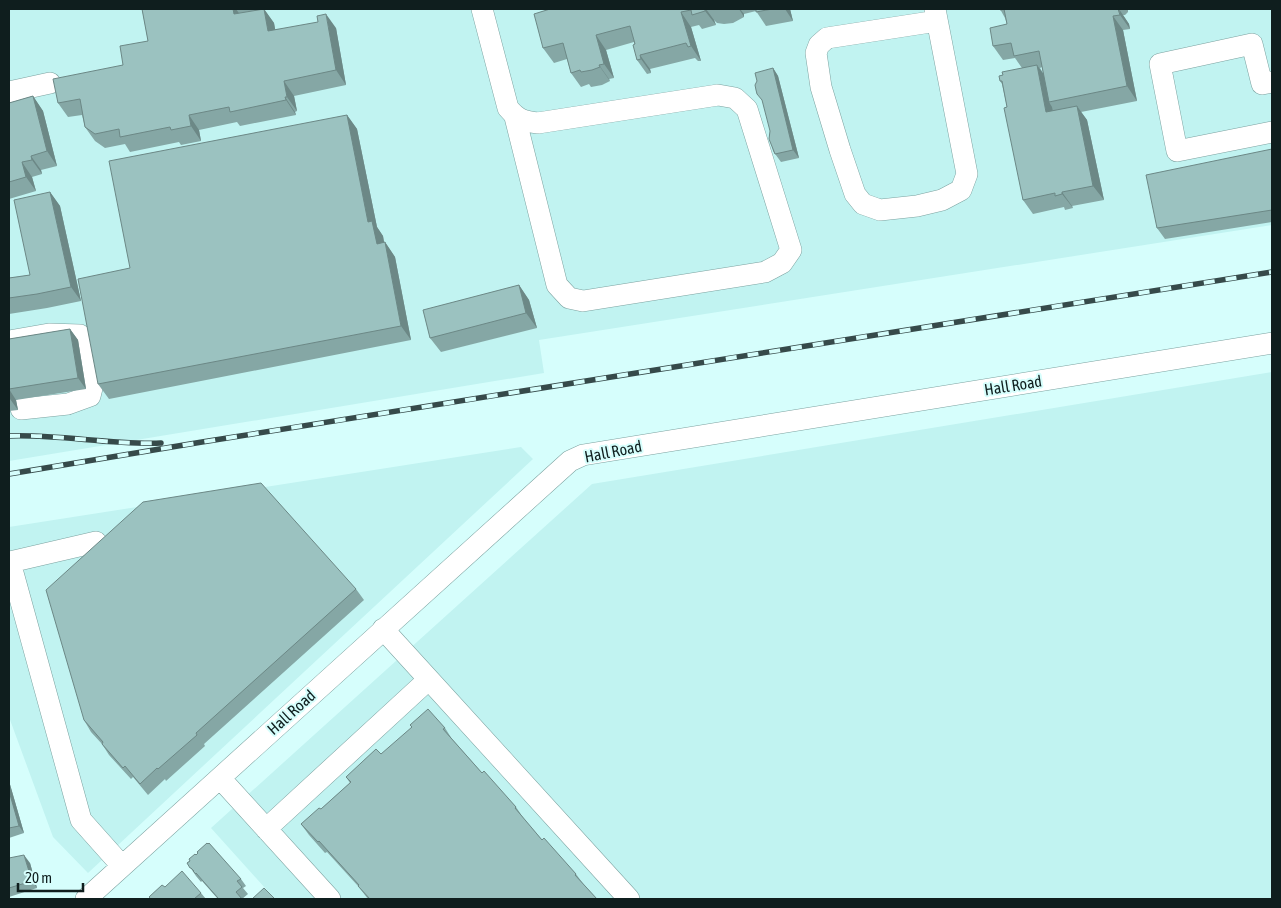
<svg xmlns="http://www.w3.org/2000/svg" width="1281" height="908" font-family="'Asap Condensed',sans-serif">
<rect width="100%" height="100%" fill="#d6fefc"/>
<path fill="#c1f3f1" d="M 9,9 L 1272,9 L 1272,225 L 539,340 L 544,373 L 9,461 Z
M 1272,372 L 1272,899 L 275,899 L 211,828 L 592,484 Z
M 521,447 L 533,459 L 88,873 L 53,837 L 9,717 L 9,527 Z"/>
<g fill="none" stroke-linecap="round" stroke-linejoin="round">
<g stroke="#7ca2a0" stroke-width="22">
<path id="minor" d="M 482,9 L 508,108 C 518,120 523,121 538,123 L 718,95 L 735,98 L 747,109 L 791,250 L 782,263 L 765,272 L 583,301 L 569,298 L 557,285 L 515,117
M 935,9 L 967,174 L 961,190 L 942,200 L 917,206 L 880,210 L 863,204 L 855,194 L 840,150 L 821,87 L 816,53 L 819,45 L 827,38 L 937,21
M 1272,82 L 1262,84 L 1252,44 L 1160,64 L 1177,151 L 1272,132
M 9,92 L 50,83
M 9,341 L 49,334 L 80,335 L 86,343 L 92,373 L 92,388 L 90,396 L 68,404 L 21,409
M 96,542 L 10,562 L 81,820 L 122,866
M 383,629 L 629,899
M 220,778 L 330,899
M 266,829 L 428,680
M 86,899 L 570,461 L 583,455 L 1272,343"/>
</g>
<use href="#minor" stroke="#fff" stroke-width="21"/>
<g stroke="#364a4a" stroke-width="5.5">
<path id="rail" d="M 9,436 C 59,434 110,445 161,443
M 9,474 L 202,442 L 1272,272"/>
</g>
<use href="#rail" stroke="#d6fefc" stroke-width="4" stroke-dasharray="11" stroke-linecap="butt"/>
</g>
<path fill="#85a7a5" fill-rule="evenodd" d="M 142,9 L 264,9 L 274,23 L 275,29 L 336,28 L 346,85 L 294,96 L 297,111 L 295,112 L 296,115 L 240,126 L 237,122 L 199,130 L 201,141 L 181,145 L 179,142 L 130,152 L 125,144 L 105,148 L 95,141 L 85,127 L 82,115 L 68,117 L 58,103 L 123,65 L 148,41 Z
M 550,9 L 790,9 L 793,21 L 766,26 L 756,11 L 744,14 L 744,17 L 733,23 L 724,24 L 717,23 L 714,20 L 716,25 L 702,29 L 699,25 L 691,27 L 701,61 L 698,61 L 695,58 L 650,69 L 651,73 L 647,74 L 637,60 L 634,42 L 606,50 L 614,78 L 609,79 L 610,81 L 602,85 L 591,87 L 589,84 L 581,87 L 571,73 L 567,59 L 554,63 L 543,48 Z
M 1000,9 L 1128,9 L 1128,12 L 1125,15 L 1123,15 L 1129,24 L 1130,29 L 1123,30 L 1137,101 L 1081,112 L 1087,120 L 1104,200 L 1072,206 L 1073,208 L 1065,210 L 1064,207 L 1033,214 L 1023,200 L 1007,107 L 1002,84 L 1000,81 L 1003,75 L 1022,68 L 1015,58 L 1003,60 L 993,46 L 1007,24 L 1005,18 ZM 1042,67 L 1043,73 L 1040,68 Z
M 773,68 L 778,76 L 799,158 L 781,162 L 773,151 L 770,131 Z
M 33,96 L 43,111 L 57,166 L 41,170 L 42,174 L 32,177 L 36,191 L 9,199 L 9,103 Z
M 347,115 L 357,129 L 377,227 L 383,236 L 384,243 L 385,242 L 395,257 L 411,340 L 109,399 L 98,384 L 130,268 Z
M 1272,149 L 1272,222 L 1165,239 L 1157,228 Z
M 50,192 L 60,206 L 81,301 L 47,308 L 9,314 L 9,278 L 30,275 Z
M 519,285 L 529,300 L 537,328 L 441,352 L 430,338 Z
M 70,329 L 78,340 L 86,389 L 16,400 L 18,410 L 9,411 L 9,339 Z
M 356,589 L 364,600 L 204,744 L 205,746 L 166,781 L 165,779 L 148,795 L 133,777 L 131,779 L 109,755 L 102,744 L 91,732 L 84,720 Z
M 445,728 L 452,739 L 482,773 L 516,807 L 524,819 L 542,840 L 576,874 L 584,885 L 597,899 L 368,899 L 358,886 L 327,852 L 325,853 L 309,835 L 301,824 L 321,809 L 350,783 L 346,777 L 381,754 Z
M 9,781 L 24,833 L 9,838 Z
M 196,855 L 241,879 L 246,886 L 243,888 L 248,894 L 242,899 L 217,898 L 202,881 L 201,882 L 196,876 L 187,863 Z
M 9,858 L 30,863 L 37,888 L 9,897 Z
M 165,887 L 201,893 L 206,899 L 151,899 L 149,897 Z"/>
<path fill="#6c8886" d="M 233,9 L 236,9 L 243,19 L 234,14 Z
M 264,9 L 274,23 L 278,45 L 268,31 Z
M 705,9 L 706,9 L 714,20 L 716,25 L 705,11 Z
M 739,9 L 740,9 L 744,14 L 744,17 Z
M 785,9 L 790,9 L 793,21 Z
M 1119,9 L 1129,24 L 1130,29 L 1120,15 Z
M 681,12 L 691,27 L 701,61 L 691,46 Z
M 326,14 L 336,28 L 346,85 L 336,70 Z
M 1113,16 L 1123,30 L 1137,101 L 1127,86 Z
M 596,35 L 606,50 L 614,78 L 604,64 Z
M 640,55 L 650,69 L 651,73 L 641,59 Z
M 599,65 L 609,79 L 610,81 L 600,67 Z
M 1037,65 L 1047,79 L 1049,102 L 1052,107 L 1056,126 L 1046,112 Z
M 773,68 L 778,76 L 799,158 L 793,150 Z
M 284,81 L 294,96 L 297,111 L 287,97 Z
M 33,96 L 43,111 L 57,166 L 47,151 Z
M 285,97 L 295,112 L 296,115 L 286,100 Z
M 1077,106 L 1087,120 L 1104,200 L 1093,186 Z
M 189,115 L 199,130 L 201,141 L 191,126 Z
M 347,115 L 357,129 L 377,227 L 383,236 L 387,259 L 377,244 L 368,222 Z
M 31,156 L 41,170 L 42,174 L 32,160 Z
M 22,162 L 32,177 L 36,191 L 26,177 Z
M 50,192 L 60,206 L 81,301 L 71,287 Z
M 1062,192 L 1072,206 L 1073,208 L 1062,194 Z
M 385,242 L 395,257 L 411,340 L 401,326 Z
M 519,285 L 529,300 L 537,328 L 526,313 Z
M 70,329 L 78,340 L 86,389 L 78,378 Z
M 9,389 L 16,400 L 18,410 L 10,399 Z
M 9,781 L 24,833 L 19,826 L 9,791 Z
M 24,855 L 30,863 L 37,888 L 32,881 Z"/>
<path fill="#9bc2c0" stroke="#6c8886" d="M 142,9 L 233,9 L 234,14 L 264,9 L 268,31 L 318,22 L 317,16 L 326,14 L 336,70 L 284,81 L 287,97 L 285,97 L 286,100 L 230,112 L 229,107 L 189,115 L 191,126 L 171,130 L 170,127 L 120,137 L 119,129 L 95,134 L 85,127 L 80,99 L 58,103 L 53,79 L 123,65 L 120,46 L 148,41 Z
M 550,9 L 705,9 L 705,11 L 692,15 L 691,10 L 681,12 L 691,46 L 688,47 L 686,43 L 640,55 L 641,59 L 637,60 L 633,45 L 635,44 L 630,26 L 596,35 L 604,64 L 599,65 L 600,67 L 592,70 L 581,72 L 580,70 L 571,73 L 563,43 L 543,48 L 534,14 Z
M 756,9 L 772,9 L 756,12 Z
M 1000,9 L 1118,9 L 1120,15 L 1113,16 L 1127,86 L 1049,102 L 1039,51 L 1014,56 L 1011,43 L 993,46 L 990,28 L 1007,24 L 1004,9 L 1000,10 Z
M 1037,65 L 1046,112 L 1077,106 L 1093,186 L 1062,192 L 1062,194 L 1055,196 L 1055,193 L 1023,200 L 1004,108 L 1007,107 L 1002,81 L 1000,81 L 999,76 L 1003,75 L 1002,72 Z
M 773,68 L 793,150 L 775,154 L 769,139 L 770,131 L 762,100 L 757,94 L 756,90 L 755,85 L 757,81 L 755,73 Z
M 33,96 L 47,151 L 31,156 L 32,160 L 22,162 L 26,177 L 9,182 L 9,103 Z
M 347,115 L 368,222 L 372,221 L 377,244 L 385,242 L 401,326 L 98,384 L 78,279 L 130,268 L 109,161 Z
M 1272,149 L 1272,210 L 1157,228 L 1146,175 Z
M 50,192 L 71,287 L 37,294 L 9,298 L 9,278 L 30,275 L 14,200 Z
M 519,285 L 526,313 L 430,338 L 423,310 Z
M 70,329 L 78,378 L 9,389 L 9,339 Z
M 261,483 L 356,589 L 196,733 L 197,735 L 158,769 L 157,768 L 140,784 L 125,766 L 123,768 L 102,744 L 103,742 L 84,720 L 46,590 L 143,502 Z
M 428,709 L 445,728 L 443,729 L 482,773 L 484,771 L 516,807 L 515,808 L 542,840 L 544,838 L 576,874 L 575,875 L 597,899 L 370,899 L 358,886 L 359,885 L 319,841 L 318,842 L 301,824 L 319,808 L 321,809 L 351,782 L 346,777 L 376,749 L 381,754 L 412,727 L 410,725 Z
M 9,791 L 19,826 L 9,828 Z
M 207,843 L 208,844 L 209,843 L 241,879 L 237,881 L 242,887 L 236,892 L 242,899 L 217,899 L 218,898 L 196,873 L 196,874 L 193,871 L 194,871 L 191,868 L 190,868 L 187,863 L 190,861 L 189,859 L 195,854 L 196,855 L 198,853 L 197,852 Z
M 24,855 L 32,881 L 9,888 L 9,858 Z
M 182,871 L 201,893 L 194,899 L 151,899 L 149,897 L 162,885 L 165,887 Z
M 264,888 L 275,899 L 252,899 Z"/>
<g text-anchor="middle" stroke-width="4" stroke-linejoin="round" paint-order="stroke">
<g font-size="16" fill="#0f1e1e" stroke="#d6fefc">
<text transform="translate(1013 385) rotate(-9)" y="6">Hall Road</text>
<text transform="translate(613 451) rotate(-11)" y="6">Hall Road</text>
<text transform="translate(291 712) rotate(-42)" y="6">Hall Road</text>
</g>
</g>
<rect width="1281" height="908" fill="none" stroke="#0f1e1e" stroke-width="20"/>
<path d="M18 883v8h65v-8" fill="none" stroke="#0f1e1e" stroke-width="2.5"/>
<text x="25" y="883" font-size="15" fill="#0f1e1e" stroke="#d6fefc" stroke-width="4" paint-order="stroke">20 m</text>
</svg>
